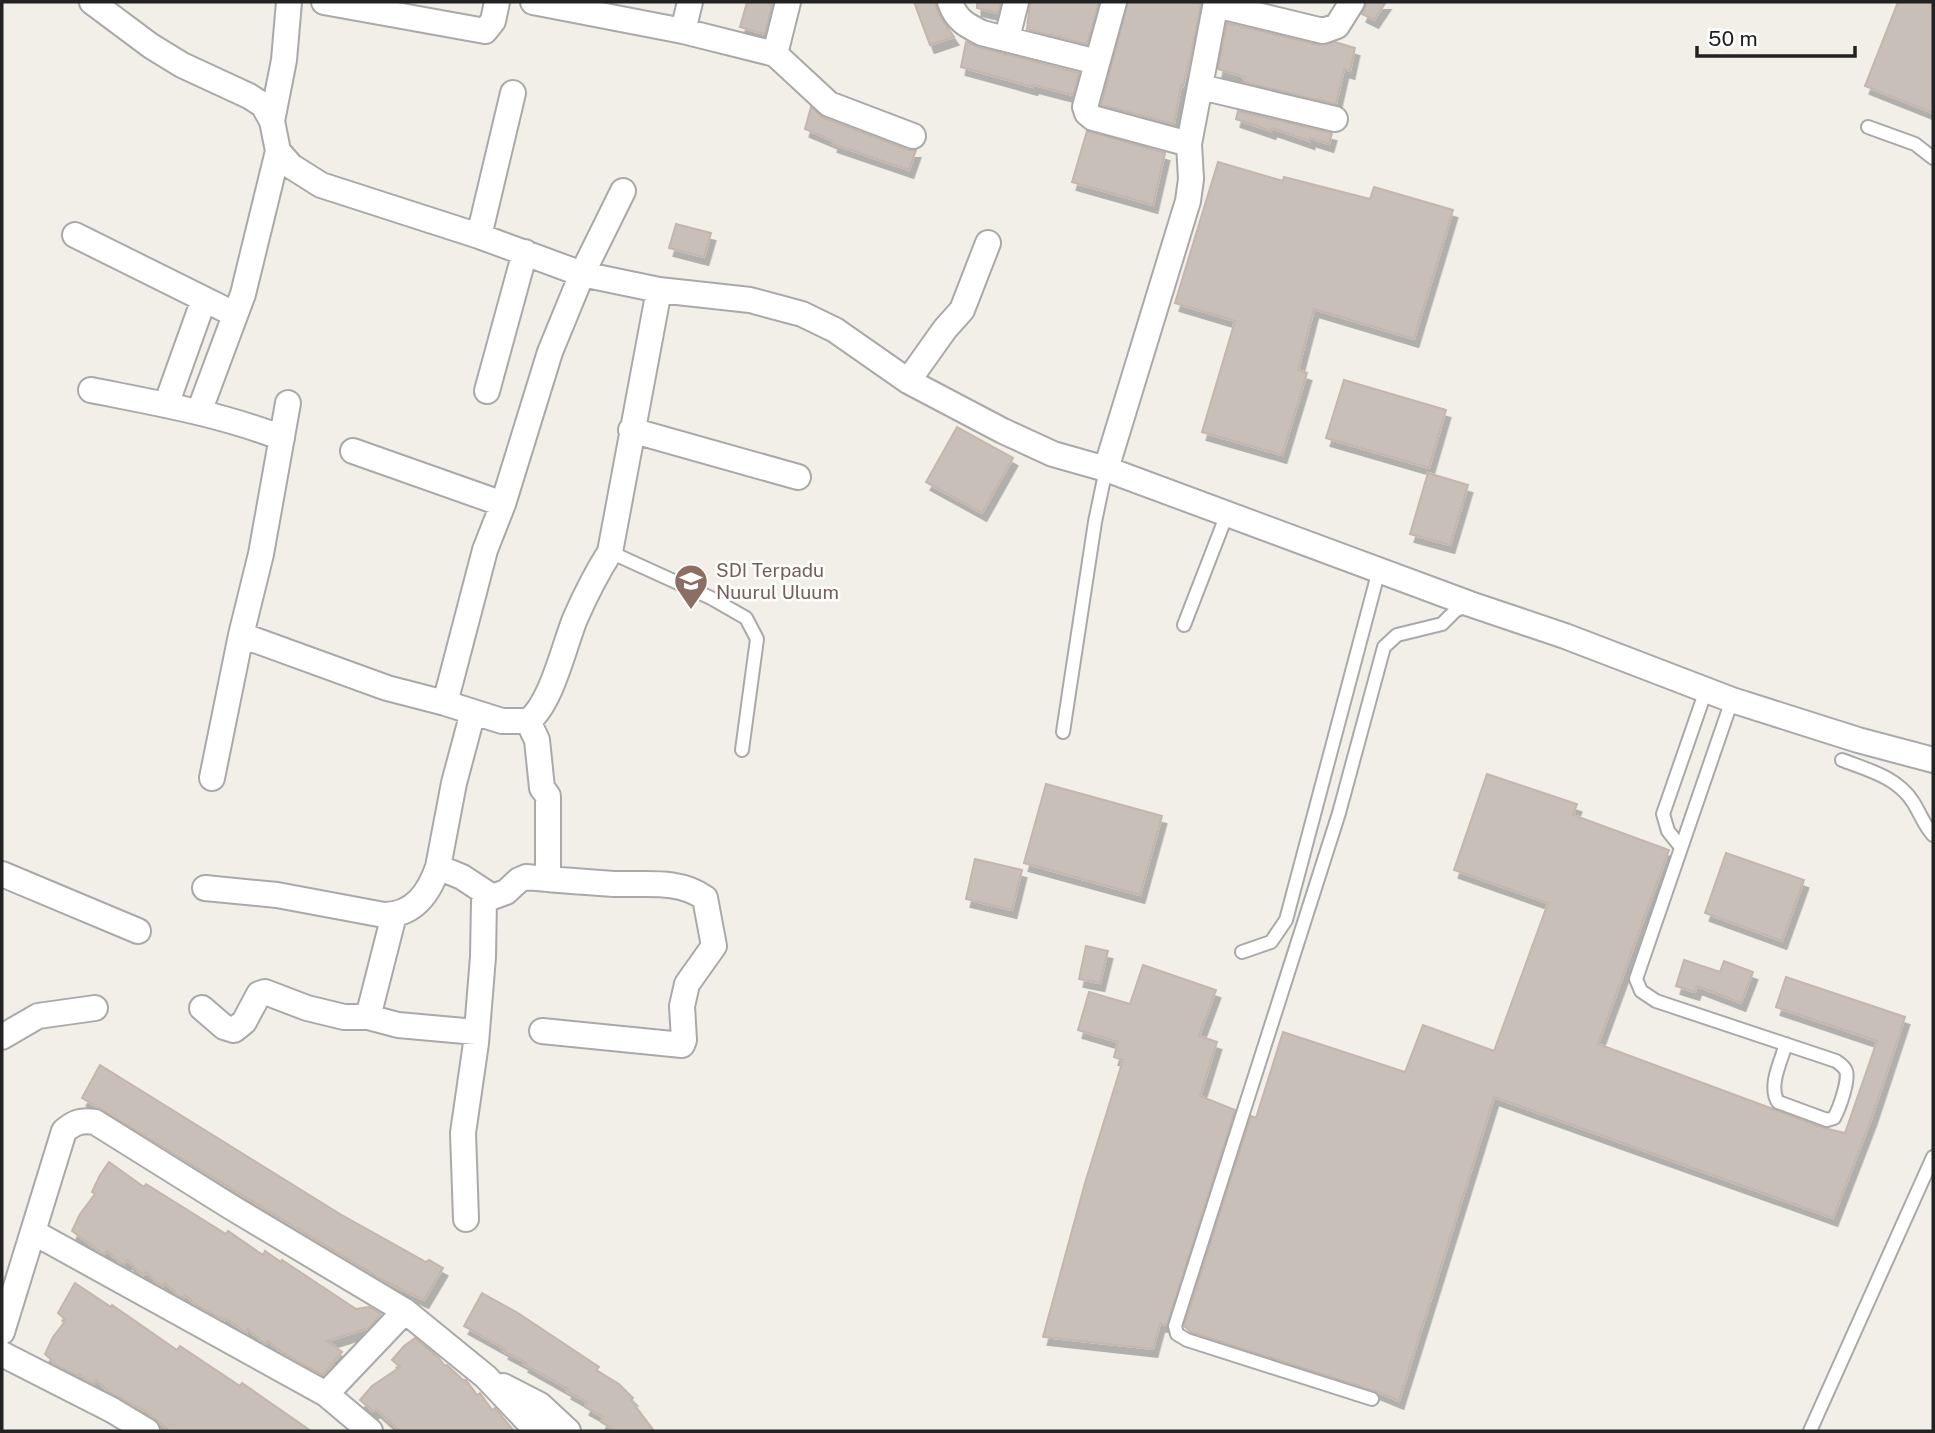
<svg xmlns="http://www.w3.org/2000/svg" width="1935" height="1433" font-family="'Public Sans',sans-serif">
<defs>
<filter id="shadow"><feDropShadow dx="4.5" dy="8" stdDeviation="0" flood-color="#0004"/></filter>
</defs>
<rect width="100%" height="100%" fill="#f2efe9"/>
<path fill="#c7bfb8" stroke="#c4b6ab" stroke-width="2" filter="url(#shadow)" d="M 747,2 L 773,2 L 765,34 L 740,27 Z
M 914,2 L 935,2 L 939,15 L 954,37 L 930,45 Z
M 977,2 L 1001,2 L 998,13 L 977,8 Z
M 1030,2 L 1099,2 L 1087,44 L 1027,29 Z
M 1128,2 L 1192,2 L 1201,4 L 1190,59 L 1183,86 L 1181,85 L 1174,124 L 1101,105 Z
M 1367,2 L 1386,2 L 1374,20 L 1362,14 Z
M 1898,2 L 1933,2 L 1933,113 L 1865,86 Z
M 1227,23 L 1319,45 L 1335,42 L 1355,48 L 1350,71 L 1344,69 L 1336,104 L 1244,82 L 1245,77 L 1218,69 Z
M 966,42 L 978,47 L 1079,73 L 1073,95 L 1034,85 L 1033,87 L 961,67 Z
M 811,107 L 824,118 L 908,150 L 916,150 L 909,170 L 833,144 L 834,141 L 805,129 Z
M 1238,111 L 1332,133 L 1329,144 L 1310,138 L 1310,141 L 1272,128 L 1271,131 L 1236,119 Z
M 1087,131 L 1165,153 L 1153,205 L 1072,182 Z
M 1218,162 L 1283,181 L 1284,177 L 1370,199 L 1374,187 L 1453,210 L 1414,339 L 1314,309 L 1298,370 L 1307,373 L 1282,455 L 1202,432 L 1235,321 L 1175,303 Z
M 676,224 L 711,233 L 704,257 L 669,248 Z
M 1344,380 L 1446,410 L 1429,468 L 1326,438 Z
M 957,427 L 1013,458 L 982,513 L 926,482 Z
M 1428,473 L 1468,485 L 1450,545 L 1410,534 Z
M 1487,774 L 1577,804 L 1573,815 L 1669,850 L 1598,1044 L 1824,1128 L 1845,1133 L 1877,1041 L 1776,1007 L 1786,977 L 1905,1017 L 1872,1117 L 1833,1218 L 1494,1097 L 1399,1401 L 1375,1391 L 1191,1332 L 1184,1326 L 1251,1116 L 1256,1118 L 1283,1032 L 1405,1072 L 1423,1025 L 1494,1051 L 1548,903 L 1454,870 Z
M 1046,784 L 1162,816 L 1140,895 L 1024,863 Z
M 1726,853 L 1804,880 L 1782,941 L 1705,913 Z
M 975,859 L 1022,870 L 1012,910 L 966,899 Z
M 1086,946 L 1108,951 L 1100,983 L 1079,979 Z
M 1684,960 L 1720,972 L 1724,961 L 1753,972 L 1741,1003 L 1697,986 L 1695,992 L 1676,986 Z
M 1143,965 L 1216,990 L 1199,1036 L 1217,1042 L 1200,1096 L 1235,1110 L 1167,1325 L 1160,1323 L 1153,1349 L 1043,1337 L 1085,1183 L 1123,1060 L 1114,1057 L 1118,1042 L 1078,1030 L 1089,992 L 1130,1004 Z
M 100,1065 L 340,1214 L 426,1262 L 429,1260 L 443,1268 L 424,1300 L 386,1282 L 82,1098 Z
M 109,1162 L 144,1187 L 146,1184 L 226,1234 L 228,1231 L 263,1255 L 265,1251 L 281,1262 L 282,1260 L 356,1309 L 369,1307 L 381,1314 L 369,1328 L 327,1341 L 342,1352 L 323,1375 L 280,1351 L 268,1341 L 266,1344 L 263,1342 L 248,1329 L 246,1333 L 226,1318 L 224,1320 L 197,1306 L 185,1295 L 183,1298 L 179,1296 L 165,1283 L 162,1287 L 160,1285 L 146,1272 L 143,1275 L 127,1260 L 123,1265 L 107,1251 L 104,1254 L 101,1252 L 72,1231 L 80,1214 L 95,1194 L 92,1192 L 100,1175 Z
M 75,1283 L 111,1307 L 112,1305 L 177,1350 L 180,1346 L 240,1386 L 242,1383 L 311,1431 L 169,1431 L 149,1413 L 109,1392 L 96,1380 L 93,1384 L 79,1374 L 77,1376 L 58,1366 L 45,1354 L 53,1337 L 66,1320 L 58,1313 Z
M 482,1293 L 518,1313 L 599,1367 L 596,1370 L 619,1384 L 633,1398 L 631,1400 L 654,1431 L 617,1431 L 601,1422 L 603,1417 L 585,1407 L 587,1402 L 567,1391 L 568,1389 L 524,1364 L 525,1362 L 504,1351 L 505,1349 L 464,1326 Z
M 415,1338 L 438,1357 L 445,1366 L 447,1365 L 463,1380 L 466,1380 L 477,1395 L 480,1393 L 492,1410 L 495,1408 L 514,1431 L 400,1431 L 376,1409 L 373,1411 L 360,1400 L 372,1386 L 400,1367 L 392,1360 L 404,1346 Z"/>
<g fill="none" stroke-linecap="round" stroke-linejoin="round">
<g stroke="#a9a9a9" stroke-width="16">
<path id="service" d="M 1868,127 L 1915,144 L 1933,158
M 610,552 L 711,598 L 746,618 L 757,639 L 742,750
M 1184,625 L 1227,514
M 1732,700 L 1636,979 L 1641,991 L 1656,1001 L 1836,1061 C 1839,1063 1843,1066 1845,1069 C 1851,1077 1839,1109 1834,1118 L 1827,1120 L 1778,1102 C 1768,1086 1781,1061 1786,1044
M 1063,732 L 1095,522 L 1106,469
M 1842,760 C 1868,770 1897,777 1913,802 C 1920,813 1924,825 1933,835
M 1680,846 L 1668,831 L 1663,814 L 1706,690
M 1242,952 L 1271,942 L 1286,920 L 1379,570
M 1372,1399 L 1187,1340 L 1177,1334 L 1175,1326 L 1339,813 L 1384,647 L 1397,635 L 1442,624 L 1455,611 L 1469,604
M 1810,1431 L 1933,1157"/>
</g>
<g stroke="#a9a9a9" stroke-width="28">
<path id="minor" d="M 92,2 L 151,46 L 182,65 L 249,96 L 263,105 L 272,121 L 278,151 L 291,166 L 321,185 L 479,236 L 582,274 L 659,290 L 750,300 L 802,314 L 835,330 L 908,381 L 1003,431 L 1053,454 L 1106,469 L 1470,604 L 1565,636 L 1732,700 L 1858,740 L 1933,760
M 324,2 L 485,31 L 493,21 L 497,2
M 533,2 L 683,31 L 775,54 L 829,104 L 913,136
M 950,2 C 956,20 966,25 982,33 L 1097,62
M 1114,2 L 1085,107 L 1087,113 L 1093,118 L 1189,144
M 1216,5 L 1323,31 L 1337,26 L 1352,2
M 683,31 L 690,2
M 1007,38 L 1016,2
M 775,54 L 788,2
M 1201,87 L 1335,119
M 272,121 L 284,60 L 289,2
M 75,235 L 234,314
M 479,236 L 513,93
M 908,381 L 945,329 L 962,310 L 988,243
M 91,390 C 156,403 221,414 282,438
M 487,391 L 525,252
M 288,403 L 261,554 L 241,635 L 387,688 L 445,703 L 502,721 L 528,721 C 551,705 564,646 575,619 C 585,596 596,574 610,552 L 659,290
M 166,405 L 204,299
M 199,412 L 243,294 L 278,151
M 631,430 L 798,477
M 353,451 L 503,504
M 1106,469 L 1188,201 L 1191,179 L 1189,144 L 1216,2
M 445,703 L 485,550 L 503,504 L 550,352 L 582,274 L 623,191
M 528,721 L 537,740 L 542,788 L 548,796 L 548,879
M 212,778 L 241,635
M 438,867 L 462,877 L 491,896
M 2,874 L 138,931
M 205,888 L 277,895 L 384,915 C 414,915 429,893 438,867 L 454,783 L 473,712
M 202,1008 L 224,1027 L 234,1030 L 244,1022 L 259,994 L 265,992 L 307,1008 L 344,1017 L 368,1017 L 398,1025 L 476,1032
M 368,1017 L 394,915
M 2,1037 L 38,1016 L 95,1008
M 466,1219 L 463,1133 L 476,1043 L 483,957 L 484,900 L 506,892 L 519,880 L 526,877 C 556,880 585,882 614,884 C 645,885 679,879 705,898 L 714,946 L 687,984 L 682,1006 L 684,1040 L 682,1045 L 542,1031
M 33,1232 L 326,1394 L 370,1431
M 2,1332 L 64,1131 C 75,1122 81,1120 95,1122 L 231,1207 L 405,1311 L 486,1377 L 537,1431
M 2,1354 L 112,1410 L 147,1431
M 503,1386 L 540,1405 L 568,1431
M 326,1394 L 405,1311"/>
</g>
<use href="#service" stroke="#fff" stroke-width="12"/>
<use href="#minor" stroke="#fff" stroke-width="24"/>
</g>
<defs>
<g id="school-pin" transform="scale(1.75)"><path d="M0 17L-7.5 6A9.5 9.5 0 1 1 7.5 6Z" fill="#8d6e63" stroke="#fff"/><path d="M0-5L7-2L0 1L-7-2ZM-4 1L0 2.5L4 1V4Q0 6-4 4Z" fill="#fff"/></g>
</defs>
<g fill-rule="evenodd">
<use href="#school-pin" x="691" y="581"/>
</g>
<g text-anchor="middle" stroke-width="5" stroke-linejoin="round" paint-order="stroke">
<g font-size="19" fill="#785e54" stroke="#fff" text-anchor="start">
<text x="716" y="577">SDI Terpadu<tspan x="716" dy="22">Nuurul Uluum</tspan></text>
</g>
</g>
<rect width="1935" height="1433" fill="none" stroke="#222222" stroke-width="7"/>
<path d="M1697 46v10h158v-10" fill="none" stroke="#222222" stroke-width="3.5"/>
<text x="1708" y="46" font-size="21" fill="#222222" stroke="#ffffff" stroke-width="5" paint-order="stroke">50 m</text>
</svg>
